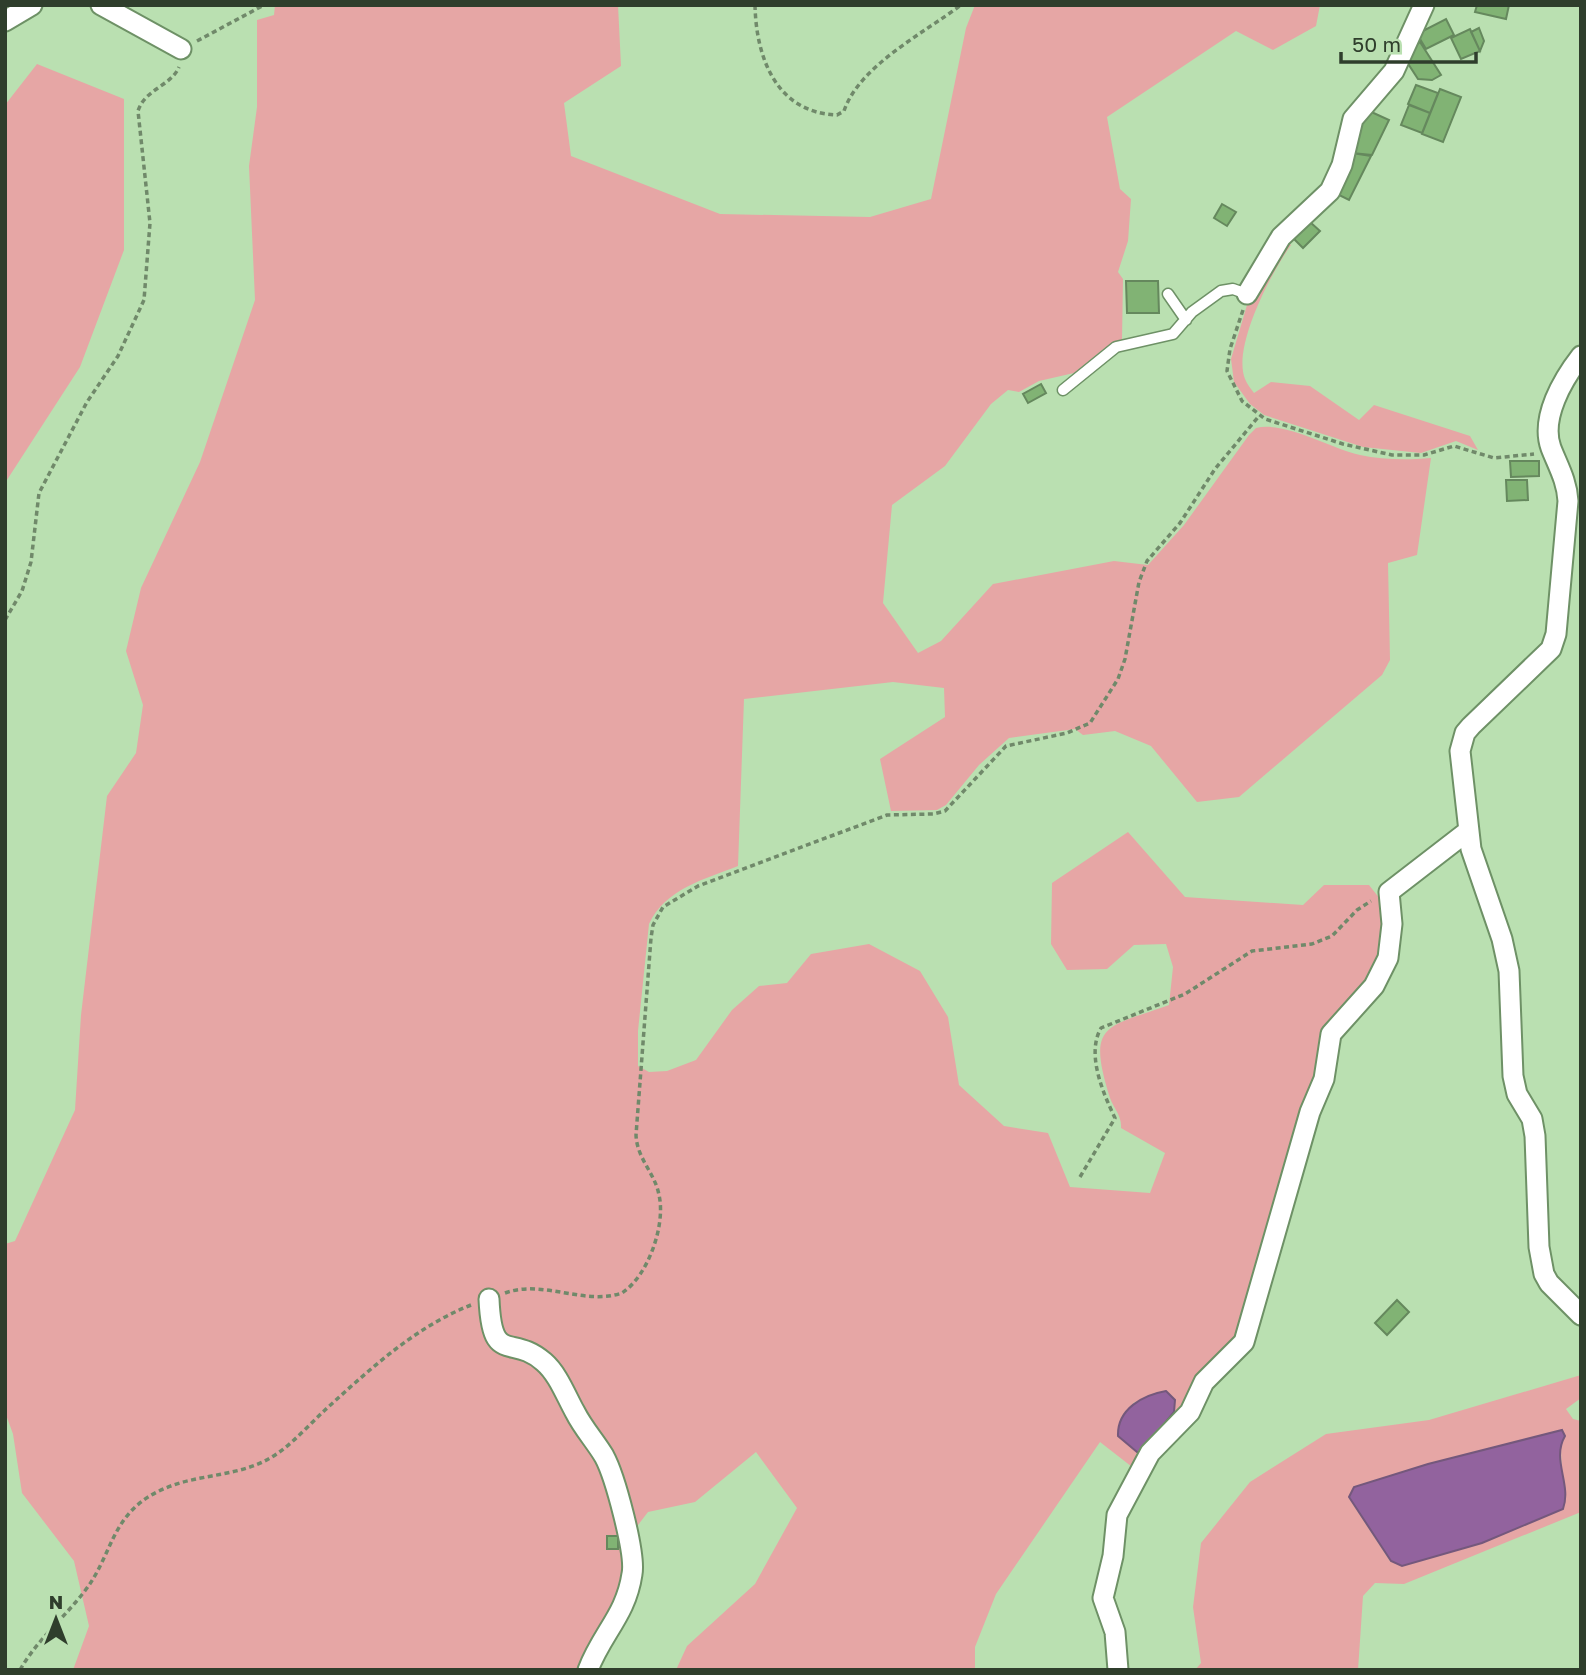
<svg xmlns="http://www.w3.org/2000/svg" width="1586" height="1675" font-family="'Golos Text',sans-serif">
<rect width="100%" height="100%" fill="#bae0b1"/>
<path fill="#e6a6a5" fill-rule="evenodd" d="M 275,5 L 618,5 L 621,66 L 564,103 L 571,156 L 720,214 L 870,217 L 931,199 L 966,28 L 975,5 L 1320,5 L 1316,26 L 1273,50 L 1236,31 L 1107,117 L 1120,189 L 1131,199 L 1128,241 L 1118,272 L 1123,279 L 1122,340 L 1105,348 L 1074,373 L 1039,381 L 1019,392 L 1008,390 L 991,404 L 945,466 L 892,505 L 883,603 L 918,653 L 941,641 L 993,584 L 1114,561 L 1148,565 L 1184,525 L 1249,435 L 1256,428 C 1285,421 1330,448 1360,455 C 1383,460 1408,460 1431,458 L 1417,555 L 1388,563 L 1390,660 L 1382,675 L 1239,797 L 1197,802 L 1151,746 L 1115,731 L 1083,735 L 1075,729 L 1009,738 L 979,765 L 946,805 L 937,810 L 891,811 L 880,759 L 945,717 L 944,688 L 893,682 L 744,699 L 738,866 C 705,879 665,889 649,924 L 638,1031 L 638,1066 L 649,1072 L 667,1071 L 696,1060 L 732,1010 L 759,986 L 787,983 L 811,954 L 869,944 L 920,971 L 948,1017 L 959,1085 L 1004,1126 L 1048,1133 L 1070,1187 L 1150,1193 L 1165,1153 L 1121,1128 C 1122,1116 1114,1109 1110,1098 C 1086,1022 1106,1028 1169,1005 L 1173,967 L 1166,944 L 1134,945 L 1107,969 L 1067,970 L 1051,944 L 1052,883 L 1128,832 L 1185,897 L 1303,905 L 1324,885 L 1369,885 L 1384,904 L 1383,958 L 1351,1006 L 1320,1079 L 1241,1335 L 1136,1470 L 1100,1442 L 996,1594 L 975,1647 L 975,1670 L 676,1670 L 687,1646 L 755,1584 L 797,1508 L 756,1452 L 695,1502 L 648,1512 L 625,1542 L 629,1572 L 584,1670 L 73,1670 L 89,1626 L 74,1561 L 22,1493 L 13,1434 L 5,1412 L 5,1244 L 15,1241 L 75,1110 L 81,1015 L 107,796 L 136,753 L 143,705 L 126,651 L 141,588 L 200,462 L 255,300 L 249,166 L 257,107 L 257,20 L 274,15 ZM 1166,1391 L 1174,1412 L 1161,1426 L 1133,1403 Z
M 37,64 L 124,99 L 124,250 L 80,367 L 5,483 L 5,105 Z
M 1285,240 L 1291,245 C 1272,271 1232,347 1245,379 C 1247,384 1251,389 1254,393 L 1271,382 L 1310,386 L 1359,420 L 1374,405 L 1470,436 L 1478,450 L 1456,441 L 1421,453 L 1363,447 L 1264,415 L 1250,404 L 1234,382 L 1231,359 L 1250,295 Z
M 1581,1375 L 1581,1398 L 1566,1409 L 1573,1419 L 1581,1421 L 1581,1512 L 1404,1584 L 1375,1583 L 1363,1596 L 1358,1670 L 1195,1670 L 1201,1663 L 1193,1607 L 1201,1543 L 1250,1482 L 1326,1434 L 1429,1420 ZM 1562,1430 C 1559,1457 1564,1482 1563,1509 L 1482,1543 L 1402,1566 L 1390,1561 L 1349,1498 L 1354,1488 L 1428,1464 Z"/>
<path fill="#92639e" stroke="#74587c" stroke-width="2" d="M 1166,1391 L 1175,1400 L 1174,1412 L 1141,1452 L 1137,1452 L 1118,1436 C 1117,1409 1143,1395 1166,1391 Z
M 1562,1430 L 1565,1436 C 1551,1460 1572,1484 1563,1509 L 1482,1543 L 1402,1566 L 1391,1561 L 1349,1497 L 1354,1487 L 1428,1464 Z"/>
<path fill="#81b374" stroke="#65885d" stroke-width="2" d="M 1477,5 L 1509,5 L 1506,19 L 1475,12 Z
M 1446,19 L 1454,35 L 1426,49 L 1417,34 Z
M 1479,28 L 1484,41 L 1480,51 L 1471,32 Z
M 1470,29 L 1480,51 L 1461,59 L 1451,38 Z
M 1420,42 L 1441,75 L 1432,80 L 1418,79 L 1407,62 L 1412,48 Z
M 1416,85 L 1438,93 L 1430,113 L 1408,104 Z
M 1440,89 L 1461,97 L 1443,142 L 1422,134 Z
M 1409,105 L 1430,113 L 1422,133 L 1401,125 Z
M 1367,110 L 1389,120 L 1372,155 L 1352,153 L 1354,128 Z
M 1352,153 L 1371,156 L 1349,200 L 1333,192 Z
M 1222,204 L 1236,212 L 1227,226 L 1214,218 Z
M 1310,222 L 1320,231 L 1303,248 L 1293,238 Z
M 1126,281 L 1158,281 L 1159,313 L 1127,313 Z
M 1041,384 L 1046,393 L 1028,403 L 1023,394 Z
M 1510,461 L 1539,461 L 1539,476 L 1511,477 Z
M 1506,480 L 1527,480 L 1528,500 L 1507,501 Z
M 1397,1300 L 1409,1312 L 1387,1335 L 1375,1323 Z
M 607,1536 L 618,1536 L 618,1549 L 607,1549 Z"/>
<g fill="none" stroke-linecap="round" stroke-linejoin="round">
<g stroke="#6e9166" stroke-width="13">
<path id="lane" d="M 1168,294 L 1186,320
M 1063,390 L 1116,347 L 1173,334 L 1192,312 L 1221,291 L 1233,289 L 1247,294"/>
</g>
<g stroke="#6e9166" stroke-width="23">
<path id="street" d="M 101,5 L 181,49
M 5,21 L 32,5
M 1247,294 L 1281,237 L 1330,191 L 1342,165 L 1353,119 L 1394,71 L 1424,5
M 1581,356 C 1563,379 1540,418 1551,448 C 1558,466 1567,481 1568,501 L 1556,634 L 1551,649 L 1471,726 L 1465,733 L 1460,751 L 1471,849 L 1502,939 L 1509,971 L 1513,1076 L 1517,1094 L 1532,1119 L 1535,1136 L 1539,1247 L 1544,1274 L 1549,1283 L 1581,1315
M 489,1299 C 492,1367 511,1333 544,1362 C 558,1374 566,1396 575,1412 C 583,1428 595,1441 604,1456 C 615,1476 636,1554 632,1574 C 626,1615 602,1633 588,1670
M 1118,1670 L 1115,1632 L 1103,1598 L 1113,1556 L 1117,1515 L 1150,1453 L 1190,1412 L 1204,1382 L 1244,1342 L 1310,1112 L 1324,1079 L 1331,1034 L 1374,986 L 1388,958 L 1392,924 L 1389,892 L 1468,831"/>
</g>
<path stroke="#70896a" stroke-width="3.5" stroke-dasharray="5 3.5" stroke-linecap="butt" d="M 755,5 C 756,57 776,113 837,115 L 844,111 C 859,66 924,33 961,5
M 197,41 L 264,5
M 1243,310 L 1230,349 L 1227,371 L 1242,401 L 1265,419 L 1343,444 L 1392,455 L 1424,455 L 1454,446 L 1494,458 L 1534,454
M 5,620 L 22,591 L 31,562 L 39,493 L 87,402 L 118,356 L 144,300 L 150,223 L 138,111 C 145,89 171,86 179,67
M 1080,1177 L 1115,1118 C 1103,1093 1086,1054 1101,1028 L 1185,994 L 1252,951 L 1312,944 L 1332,936 L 1357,910 L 1371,901
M 505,1293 C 543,1279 584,1306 622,1293 C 648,1276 666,1225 659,1195 C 655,1173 637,1159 636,1135 L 651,938 L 653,925 L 663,907 L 698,886 L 887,815 L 933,814 L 945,811 L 1006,746 L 1067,733 L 1090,723 L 1118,679 L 1125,659 L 1139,582 L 1147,561 L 1180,523 L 1215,469 L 1259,416
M 20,1670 C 37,1640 63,1619 84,1592 C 113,1555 110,1516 157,1492 C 195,1472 242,1479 278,1453 C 295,1441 310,1424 325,1410 C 369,1370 415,1327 471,1305"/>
<use href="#lane" stroke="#fff" stroke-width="10"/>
<use href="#street" stroke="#fff" stroke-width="19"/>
</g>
<rect width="1586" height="1675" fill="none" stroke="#2f3e2c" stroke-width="14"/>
<g transform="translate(56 1619)" stroke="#bae0b1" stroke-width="5" paint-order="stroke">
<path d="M0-5L12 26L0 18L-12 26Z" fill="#2f3e2c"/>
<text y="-10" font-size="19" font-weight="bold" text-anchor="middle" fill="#2f3e2c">N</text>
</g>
<path d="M1341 52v10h135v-10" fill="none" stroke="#2f3e2c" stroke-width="3.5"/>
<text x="1352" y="52" font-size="21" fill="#2f3e2c" stroke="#bae0b1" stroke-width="5" paint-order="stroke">50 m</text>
</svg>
